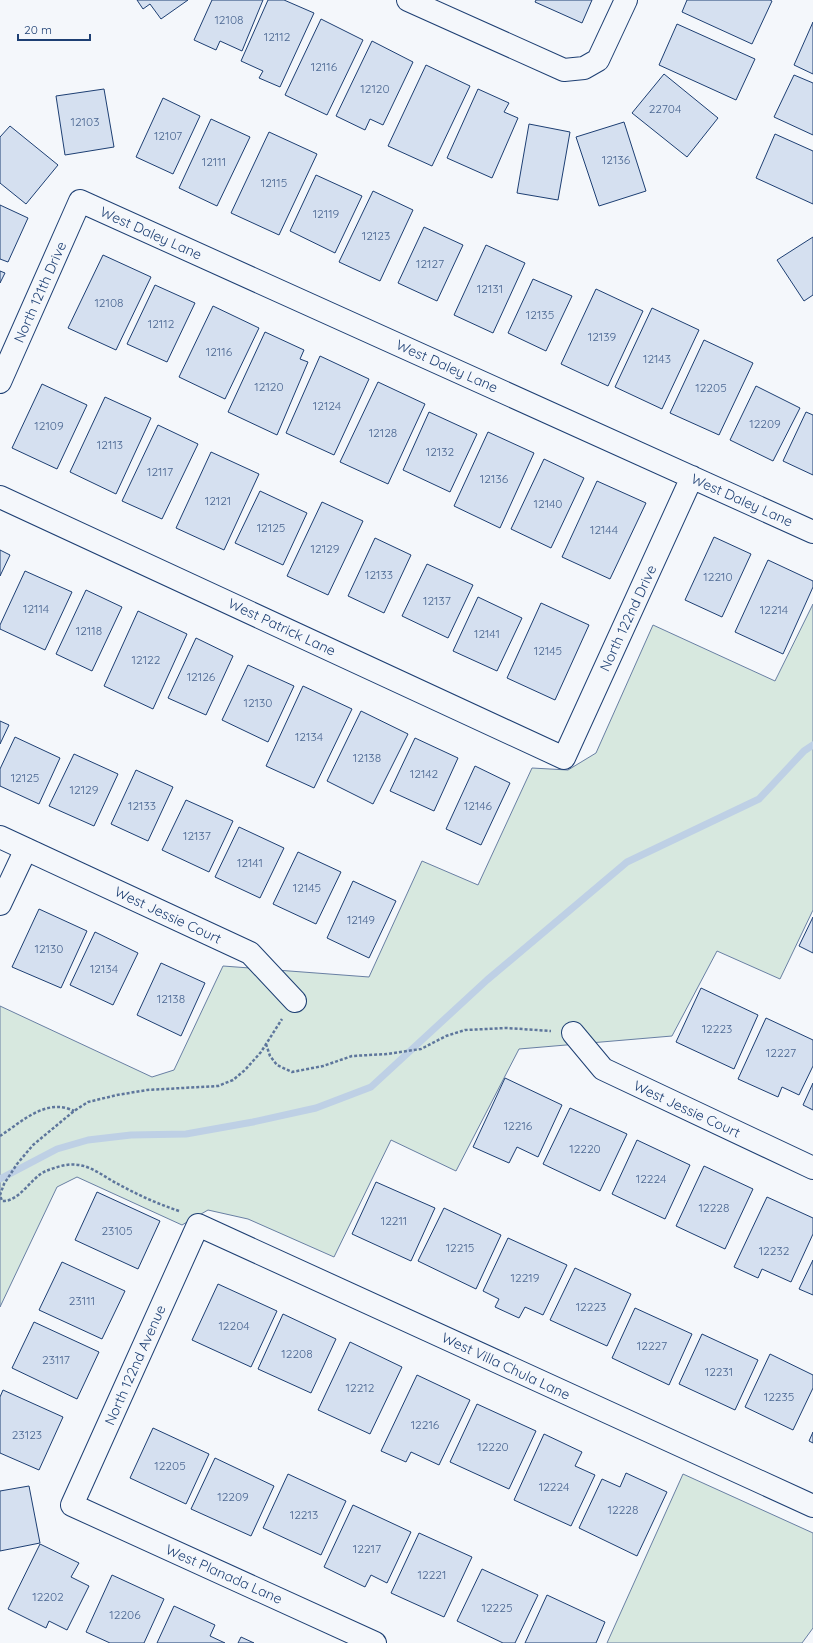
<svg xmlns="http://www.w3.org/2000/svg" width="813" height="1643" font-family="Quicksand,sans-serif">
<rect width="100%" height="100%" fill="#f4f7fb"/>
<path fill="#d7e8df" stroke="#687fa3" d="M 813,604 L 813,910 L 780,979 L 717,951 L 672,1036 L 519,1049 L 456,1171 L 391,1140 L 334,1257 L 248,1219 L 208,1210 L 182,1225 L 77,1177 L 57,1187 L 0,1307 L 0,1006 L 152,1077 L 174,1070 L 223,966 L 369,977 L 422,861 L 478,885 L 532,768 L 568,770 L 596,753 L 653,625 L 775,681 Z
M 683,1474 L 813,1533 L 813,1628 L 802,1643 L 607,1643 Z"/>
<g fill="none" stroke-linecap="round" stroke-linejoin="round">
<path stroke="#bed0e5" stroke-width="7" d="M 0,1179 L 57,1149 L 88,1140 L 131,1135 L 186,1134 L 253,1122 L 316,1108 L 371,1087 L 487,980 L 627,862 L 759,799 L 804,751 L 813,745"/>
</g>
<path fill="#d5e0f0" stroke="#1d3f73" d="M 137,0 L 188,0 L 161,19 L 150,4 L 143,9 Z
M 212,0 L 263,0 L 242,51 L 220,41 L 216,50 L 194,40 Z
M 268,0 L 284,0 L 314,13 L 280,87 L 259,78 L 263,71 L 241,61 Z
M 536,0 L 592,0 L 582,23 L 535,2 Z
M 687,0 L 770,0 L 772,1 L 752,44 L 682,12 Z
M 321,19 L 363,40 L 327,115 L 285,95 Z
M 813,22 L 813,74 L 794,65 Z
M 677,24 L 755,59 L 736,100 L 659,65 Z
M 372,41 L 413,62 L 383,125 L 370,119 L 365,130 L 336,116 Z
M 426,65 L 470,86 L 432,166 L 388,146 Z
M 664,74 L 718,118 L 687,157 L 632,113 Z
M 794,75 L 813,83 L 813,135 L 774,117 Z
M 104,89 L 114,147 L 65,155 L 56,96 Z
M 478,89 L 509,103 L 504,112 L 518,118 L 492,178 L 447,158 Z
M 163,98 L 200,116 L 173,174 L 136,157 Z
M 211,119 L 250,137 L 217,206 L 179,188 Z
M 624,122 L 646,191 L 599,206 L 576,137 Z
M 529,124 L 570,132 L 558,200 L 517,193 Z
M 10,126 L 58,165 L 26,204 L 0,183 L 0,137 Z
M 269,132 L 317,154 L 279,235 L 231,213 Z
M 775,134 L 813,151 L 813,204 L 756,178 Z
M 316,175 L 362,196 L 335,253 L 290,231 Z
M 373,191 L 413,210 L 380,281 L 339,262 Z
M 0,205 L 28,218 L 8,262 L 0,259 Z
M 424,227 L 463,245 L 437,301 L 398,283 Z
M 813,237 L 813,295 L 804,301 L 777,260 Z
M 486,245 L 525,263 L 493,333 L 454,315 Z
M 103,255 L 151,277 L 116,350 L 68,328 Z
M 0,271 L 5,273 L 0,283 Z
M 533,279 L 572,296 L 546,351 L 508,333 Z
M 155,285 L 195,303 L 167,362 L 127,344 Z
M 596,289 L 643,311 L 608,386 L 561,364 Z
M 213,306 L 259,328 L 225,399 L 179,377 Z
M 652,308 L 699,330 L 662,409 L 615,387 Z
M 265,332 L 304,350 L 300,359 L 308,362 L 277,435 L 228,412 Z
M 704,340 L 753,363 L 719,435 L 670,413 Z
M 320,356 L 369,379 L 334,455 L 286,433 Z
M 378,382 L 425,404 L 388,484 L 340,462 Z
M 42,384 L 87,405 L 57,469 L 12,448 Z
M 756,386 L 800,408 L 773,461 L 730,440 Z
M 105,397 L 151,418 L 116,494 L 70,472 Z
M 429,412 L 477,434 L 450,492 L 403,470 Z
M 806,412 L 813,415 L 813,475 L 783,461 Z
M 158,425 L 198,444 L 162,519 L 122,501 Z
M 488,432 L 534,453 L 500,528 L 454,506 Z
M 211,452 L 259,474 L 224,550 L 176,528 Z
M 544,459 L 584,478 L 551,548 L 511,529 Z
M 597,481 L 646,503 L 610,579 L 562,557 Z
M 260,491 L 307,513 L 283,565 L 235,543 Z
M 322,502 L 363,521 L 328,595 L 287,576 Z
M 714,537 L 751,554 L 722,617 L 685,600 Z
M 375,538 L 411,555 L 384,613 L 348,596 Z
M 0,550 L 10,555 L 0,576 Z
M 768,560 L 813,581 L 813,587 L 783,654 L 735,632 Z
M 427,564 L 473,585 L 448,638 L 402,616 Z
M 25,571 L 72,592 L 45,650 L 0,629 L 0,625 Z
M 86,590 L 122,607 L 92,671 L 56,654 Z
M 478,597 L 522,618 L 497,671 L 453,651 Z
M 541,603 L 589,625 L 555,700 L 507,678 Z
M 138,611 L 187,634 L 153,709 L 104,686 Z
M 196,638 L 233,656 L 206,715 L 168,698 Z
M 248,665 L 294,686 L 268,742 L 222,720 Z
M 303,686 L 352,709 L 314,788 L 266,766 Z
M 361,711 L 408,734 L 373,804 L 327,781 Z
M 0,721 L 9,725 L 0,744 Z
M 15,737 L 60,758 L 39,804 L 0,786 L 0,769 Z
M 415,738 L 458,758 L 434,811 L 390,791 Z
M 74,754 L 118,774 L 94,826 L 49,806 Z
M 475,766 L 510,783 L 481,845 L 446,829 Z
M 136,770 L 173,787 L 148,841 L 111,824 Z
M 186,800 L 233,821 L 209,872 L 162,850 Z
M 239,827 L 284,848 L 260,898 L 215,877 Z
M 298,852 L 341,872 L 316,924 L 273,904 Z
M 353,881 L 396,901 L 369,958 L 327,938 Z
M 39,909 L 87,931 L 61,988 L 12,967 Z
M 813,917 L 813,953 L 799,946 Z
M 95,932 L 138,953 L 113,1005 L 70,985 Z
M 161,963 L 205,983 L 181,1036 L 137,1015 Z
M 701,988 L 758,1015 L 734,1069 L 676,1042 Z
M 766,1018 L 813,1040 L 813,1066 L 799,1095 L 782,1087 L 778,1097 L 738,1079 Z
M 505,1078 L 562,1105 L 538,1157 L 517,1147 L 509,1163 L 473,1147 Z
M 813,1083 L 813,1110 L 803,1105 Z
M 570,1108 L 627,1134 L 600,1191 L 543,1164 Z
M 637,1140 L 690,1165 L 665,1219 L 612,1194 Z
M 704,1166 L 753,1189 L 725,1249 L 676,1226 Z
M 376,1182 L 435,1208 L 411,1261 L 352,1234 Z
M 97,1192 L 160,1221 L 138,1269 L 75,1240 Z
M 767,1197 L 813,1218 L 813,1234 L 791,1282 L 762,1269 L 758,1278 L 734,1267 Z
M 444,1208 L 501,1235 L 476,1289 L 418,1261 Z
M 508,1238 L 567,1265 L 543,1315 L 525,1307 L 519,1318 L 495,1307 L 499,1299 L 483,1291 Z
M 813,1260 L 813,1295 L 799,1289 Z
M 62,1262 L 125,1291 L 102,1339 L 39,1310 Z
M 575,1268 L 631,1294 L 607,1346 L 550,1320 Z
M 218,1284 L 277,1311 L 251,1367 L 192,1340 Z
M 635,1308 L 692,1334 L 669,1385 L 612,1358 Z
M 283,1314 L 336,1339 L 311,1393 L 258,1369 Z
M 34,1322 L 99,1352 L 77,1399 L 12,1368 Z
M 702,1334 L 758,1360 L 735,1410 L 679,1384 Z
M 350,1342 L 402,1367 L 370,1434 L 318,1410 Z
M 770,1354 L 813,1375 L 813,1388 L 793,1430 L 745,1407 Z
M 417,1375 L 470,1400 L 439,1465 L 411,1452 L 406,1462 L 381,1451 Z
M 3,1390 L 63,1417 L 39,1470 L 0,1453 L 0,1397 Z
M 477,1404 L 536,1431 L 509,1489 L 450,1462 Z
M 153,1428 L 209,1454 L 186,1504 L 130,1478 Z
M 813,1432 L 813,1443 L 809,1441 Z
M 544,1434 L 582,1452 L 575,1466 L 595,1475 L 571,1526 L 514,1500 Z
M 215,1458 L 274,1486 L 251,1536 L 191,1509 Z
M 626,1473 L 667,1492 L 637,1556 L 579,1528 L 602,1479 L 620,1487 Z
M 288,1474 L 346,1501 L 321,1555 L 263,1528 Z
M 29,1486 L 40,1543 L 0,1551 L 0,1491 Z
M 353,1505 L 411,1532 L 387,1583 L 371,1575 L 365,1587 L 324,1567 Z
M 419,1533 L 472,1557 L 444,1617 L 391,1593 Z
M 40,1544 L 79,1563 L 71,1577 L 89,1586 L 67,1630 L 49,1621 L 46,1628 L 8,1609 Z
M 482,1569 L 538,1595 L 515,1643 L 503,1643 L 457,1621 Z
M 112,1575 L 164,1599 L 144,1643 L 110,1643 L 86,1632 Z
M 547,1595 L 605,1622 L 596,1643 L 525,1643 Z
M 174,1606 L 215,1625 L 210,1636 L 225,1643 L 157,1643 Z
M 241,1637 L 254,1643 L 238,1643 Z"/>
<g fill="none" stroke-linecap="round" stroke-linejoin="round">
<g stroke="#1d3f73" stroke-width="24">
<path id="street" d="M 408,0 L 564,70 L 584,68 L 598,60 L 626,0
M 0,382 L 80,201 L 813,532
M 0,497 L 564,758 L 692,477
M 0,837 L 250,953 L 295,1001
M 0,904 L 26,849
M 573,1033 L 603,1069 L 813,1168
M 375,1643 L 72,1505 L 198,1225 L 813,1506"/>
</g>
<path stroke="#5e769c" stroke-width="2.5" stroke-dasharray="3 2" stroke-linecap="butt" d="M 266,1044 L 270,1056 L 277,1065 L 292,1072 L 323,1066 L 352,1056 L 387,1054 L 421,1049 L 446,1036 L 465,1030 L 507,1028 L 551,1031
M 0,1136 C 17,1125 37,1106 59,1107 C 64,1107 70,1109 74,1111
M 179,1211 C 158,1204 138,1195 118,1184 C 106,1178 93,1167 79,1165 C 68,1163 56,1167 46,1171 C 31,1177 20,1202 2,1201 L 0,1195 L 4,1184 L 17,1164 L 33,1145 L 74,1111 L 88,1102 L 117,1095 L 147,1090 L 218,1086 L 233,1080 L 245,1070 L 261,1052 L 282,1019"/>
<use href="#street" stroke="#f4f7fb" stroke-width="22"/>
</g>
<g text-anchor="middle" stroke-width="3" stroke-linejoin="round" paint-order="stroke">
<g font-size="12" fill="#4b6792">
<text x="229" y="24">12108</text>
<text x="277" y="41">12112</text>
<text x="324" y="71">12116</text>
<text x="375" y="93">12120</text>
<text x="665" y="113">22704</text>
<text x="85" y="126">12103</text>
<text x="168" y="140">12107</text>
<text x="616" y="164">12136</text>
<text x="214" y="166">12111</text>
<text x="274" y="187">12115</text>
<text x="326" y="218">12119</text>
<text x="376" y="240">12123</text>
<text x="430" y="268">12127</text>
<text x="490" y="293">12131</text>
<text x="109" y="307">12108</text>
<text x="540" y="319">12135</text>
<text x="161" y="328">12112</text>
<text x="602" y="341">12139</text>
<text x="219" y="356">12116</text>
<text x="657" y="363">12143</text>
<text x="269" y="391">12120</text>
<text x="711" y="392">12205</text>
<text x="327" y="410">12124</text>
<text x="765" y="428">12209</text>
<text x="49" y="430">12109</text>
<text x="383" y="437">12128</text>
<text x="110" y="449">12113</text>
<text x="440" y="456">12132</text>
<text x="160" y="476">12117</text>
<text x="494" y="483">12136</text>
<text x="218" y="505">12121</text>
<text x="548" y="508">12140</text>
<text x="271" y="532">12125</text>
<text x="604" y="534">12144</text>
<text x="325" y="553">12129</text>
<text x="379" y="579">12133</text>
<text x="718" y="581">12210</text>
<text x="437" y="605">12137</text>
<text x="36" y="613">12114</text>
<text x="774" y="614">12214</text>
<text x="89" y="635">12118</text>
<text x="487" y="638">12141</text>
<text x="548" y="655">12145</text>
<text x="146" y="664">12122</text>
<text x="201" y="681">12126</text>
<text x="258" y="707">12130</text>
<text x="309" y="741">12134</text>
<text x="367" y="762">12138</text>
<text x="424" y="778">12142</text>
<text x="25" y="782">12125</text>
<text x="84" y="794">12129</text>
<text x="142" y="810">12133</text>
<text x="478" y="810">12146</text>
<text x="197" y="840">12137</text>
<text x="250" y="867">12141</text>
<text x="307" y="892">12145</text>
<text x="361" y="924">12149</text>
<text x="49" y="953">12130</text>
<text x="104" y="973">12134</text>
<text x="171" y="1003">12138</text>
<text x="717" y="1033">12223</text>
<text x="781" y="1057">12227</text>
<text x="518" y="1130">12216</text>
<text x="585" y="1153">12220</text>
<text x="651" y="1183">12224</text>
<text x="714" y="1212">12228</text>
<text x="394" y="1225">12211</text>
<text x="117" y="1235">23105</text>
<text x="460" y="1252">12215</text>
<text x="774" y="1255">12232</text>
<text x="525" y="1282">12219</text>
<text x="82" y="1305">23111</text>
<text x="591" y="1311">12223</text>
<text x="234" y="1330">12204</text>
<text x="652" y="1350">12227</text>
<text x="297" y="1358">12208</text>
<text x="56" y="1364">23117</text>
<text x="719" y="1376">12231</text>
<text x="360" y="1392">12212</text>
<text x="779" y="1401">12235</text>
<text x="425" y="1429">12216</text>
<text x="27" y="1439">23123</text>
<text x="493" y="1451">12220</text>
<text x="170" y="1470">12205</text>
<text x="554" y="1491">12224</text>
<text x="233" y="1501">12209</text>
<text x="623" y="1514">12228</text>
<text x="304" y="1519">12213</text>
<text x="367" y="1553">12217</text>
<text x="432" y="1579">12221</text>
<text x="48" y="1601">12202</text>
<text x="497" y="1612">12225</text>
<text x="125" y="1619">12206</text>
</g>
<g font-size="14" fill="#1d3f73" stroke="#f4f7fb">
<text transform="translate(151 233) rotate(24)" y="5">West Daley Lane</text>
<text transform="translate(40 292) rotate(-66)" y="5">North 121th Drive</text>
<text transform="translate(447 366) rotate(24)" y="5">West Daley Lane</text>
<text transform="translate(742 500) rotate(24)" y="5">West Daley Lane</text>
<text transform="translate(628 618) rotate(-65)" y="5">North 122nd Drive</text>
<text transform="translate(282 627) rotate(25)" y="5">West Patrick Lane</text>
<text transform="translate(168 915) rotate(25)" y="5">West Jessie Court</text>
<text transform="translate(687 1109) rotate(25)" y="5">West Jessie Court</text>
<text transform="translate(135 1365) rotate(-66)" y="5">North 122nd Avenue</text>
<text transform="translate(506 1366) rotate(25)" y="5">West Villa Chula Lane</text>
<text transform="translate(224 1574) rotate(24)" y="5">West Planada Lane</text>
</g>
</g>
<path d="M18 34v6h72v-6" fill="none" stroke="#1d3f73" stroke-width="2"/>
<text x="24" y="34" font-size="12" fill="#1d3f73" stroke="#f4f7fb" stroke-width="3" paint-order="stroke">20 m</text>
</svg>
